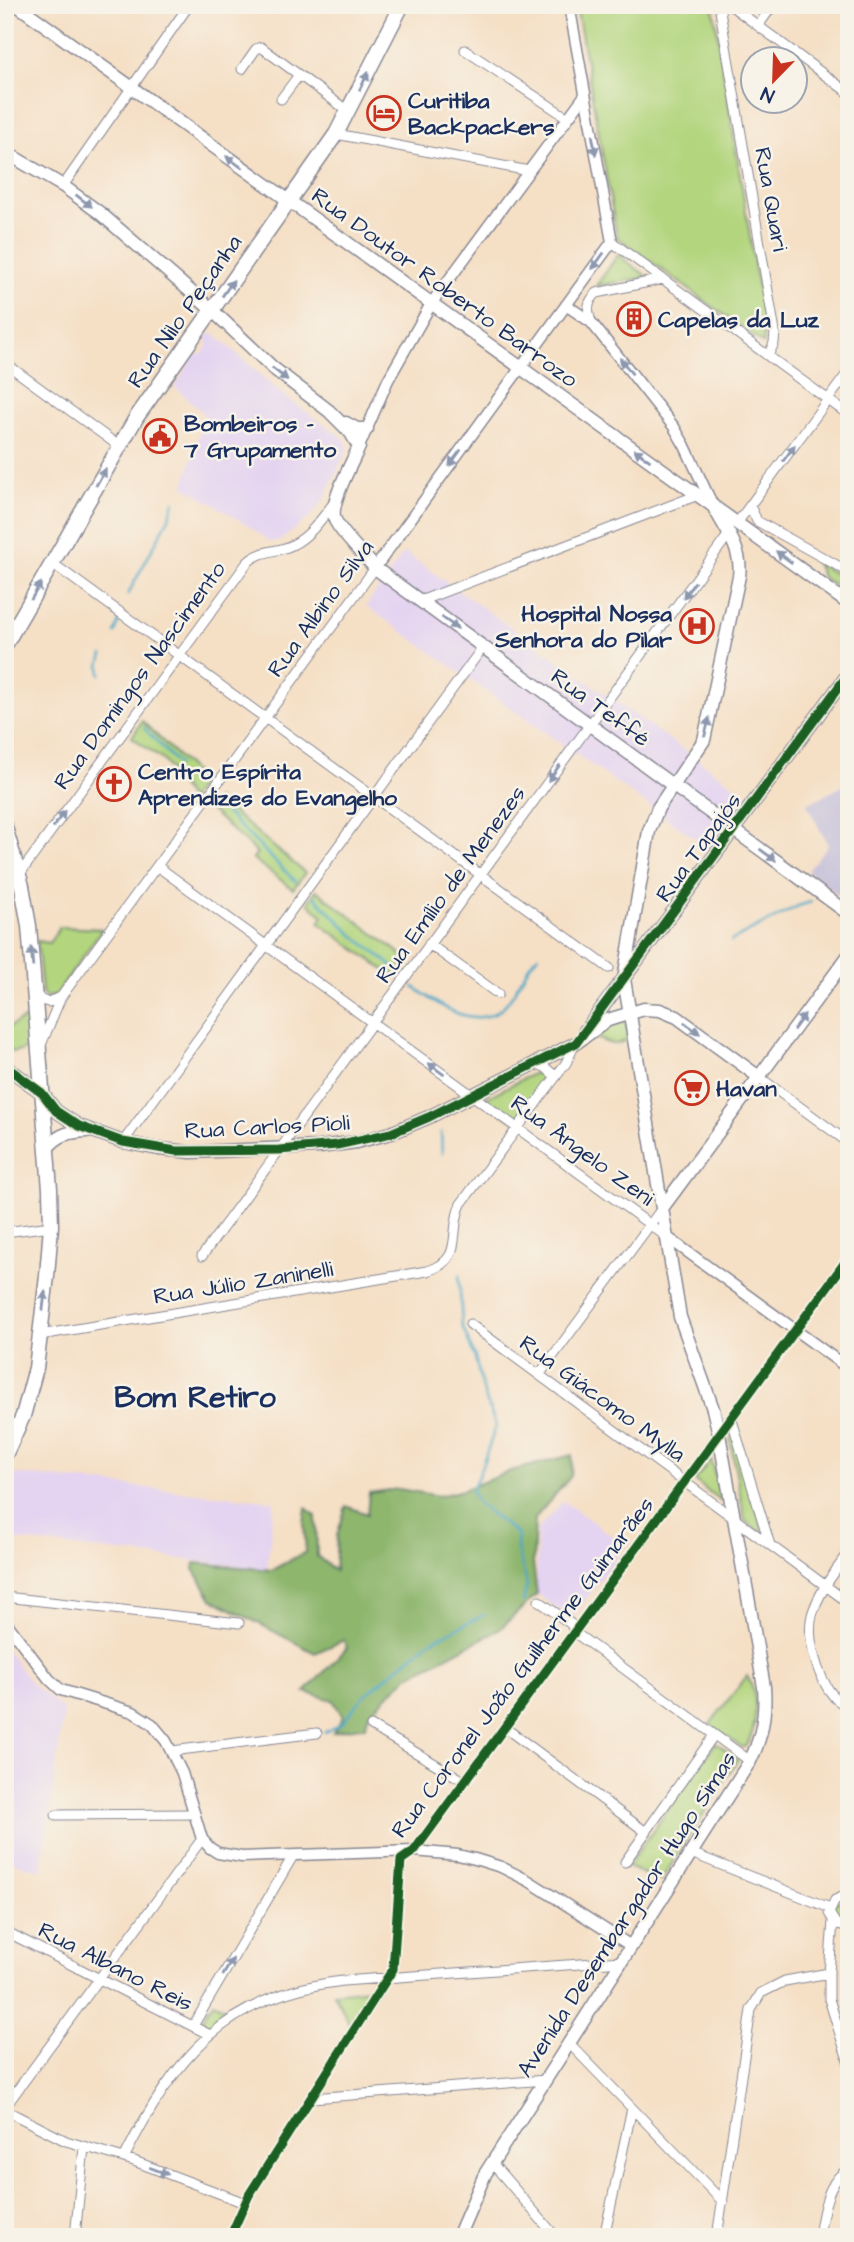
<svg xmlns="http://www.w3.org/2000/svg" width="854" height="2242" font-family="'Architects Daughter',sans-serif">
<rect width="100%" height="100%" fill="#f7f3e8"/>
<filter id="ink" filterUnits="userSpaceOnUse"><feTurbulence type="fractalNoise" baseFrequency=".0143" numOctaves="2"/><feDisplacementMap in="SourceGraphic" scale="14" xChannelSelector="R" yChannelSelector="G"/><feConvolveMatrix kernelMatrix="1 2 1 2 8 2 1 2 1" color-interpolation-filters="sRGB"/></filter>
<filter id="wash" filterUnits="userSpaceOnUse"><feTurbulence type="fractalNoise" baseFrequency=".00686" numOctaves="4" result="noise"/><feDisplacementMap in="SourceGraphic" scale="28" xChannelSelector="R" yChannelSelector="G"/><feGaussianBlur stdDeviation="1.57" result="paint"/><feColorMatrix in="noise" values="0 0 0 0 0 0 0 0 0 0 0 0 0 0 0 0 0 1.4 0 .05"/><feComposite in="paint" operator="in"/></filter>
<g filter="url(#wash)">
<rect width="100%" height="100%" fill="#f5dfc5"/>
<path fill="#e4d3f1" d="M 208,334 L 215,334 L 283,395 L 345,439 L 348,447 L 324,500 L 310,517 L 280,541 L 270,542 L 249,526 L 184,486 L 205,415 L 175,387 L 194,355 L 202,354 L 208,345 L 206,336 Z
M 404,552 L 748,795 L 710,849 L 366,606 Z
M 5,1473 L 274,1501 L 267,1569 L 5,1539 Z
M 563,1501 L 625,1545 L 572,1619 L 537,1594 L 537,1530 Z
M 5,1648 L 32,1684 L 64,1710 L 41,1870 L 13,1862 L 5,1852 Z"/>
<path fill="#c6c0d9" d="M 849,783 L 849,903 L 807,871 L 828,845 L 807,804 Z"/>
<path fill="#b3d57e" stroke="#67826e" stroke-width="2" d="M 576,5 L 713,5 L 763,319 L 764,344 L 617,237 Z
M 618,255 L 648,277 L 596,286 Z
M 816,563 L 849,581 L 849,595 L 822,577 Z
M 142,721 L 203,781 L 190,800 L 164,761 L 132,737 Z
M 217,799 L 305,873 L 293,889 L 253,859 L 257,853 L 209,809 Z
M 316,890 L 406,958 L 393,976 L 319,923 L 323,916 L 308,903 Z
M 60,927 L 102,929 L 57,994 L 47,998 L 42,993 L 37,941 L 49,943 Z
M 625,1017 L 629,1037 C 618,1049 607,1043 595,1037 L 601,1029 Z
M 26,1018 L 30,1043 L 22,1051 L 13,1052 L 5,1048 L 5,1029 Z
M 534,1073 L 541,1075 L 544,1082 L 516,1122 L 484,1099 Z
M 734,1433 L 764,1535 L 745,1521 L 730,1440 Z
M 711,1459 L 721,1501 L 695,1481 Z
M 747,1676 C 759,1694 758,1730 745,1747 L 741,1747 L 710,1724 Z
M 716,1743 L 738,1759 L 661,1881 L 627,1867 Z
M 849,1899 L 849,1922 L 844,1923 L 834,1917 L 833,1905 L 836,1902 Z
M 377,1988 L 352,2028 L 334,1993 Z
M 213,2002 L 231,2011 L 210,2029 L 200,2024 Z"/>
<path fill="#8eb66d" stroke="#547266" stroke-width="2" d="M 572,1455 L 571,1476 L 535,1518 L 533,1563 L 537,1594 L 499,1630 L 408,1676 L 369,1714 L 365,1726 L 333,1732 L 343,1717 L 333,1700 L 305,1692 L 347,1648 L 344,1640 L 315,1653 L 212,1599 L 194,1569 L 195,1563 L 272,1570 L 306,1552 L 304,1523 L 306,1508 L 316,1516 L 317,1556 L 335,1571 L 337,1536 L 346,1506 L 367,1514 L 369,1493 L 399,1489 L 439,1496 L 463,1490 L 511,1471 Z"/>
<g fill="none" stroke-linecap="round" stroke-linejoin="round">
<path stroke="#49a7c7" stroke-width="2.5" d="M 128,594 L 169,518 L 174,502
M 115,633 L 119,621
M 101,674 L 100,665 L 103,655
M 144,728 L 179,765
M 218,805 L 295,881
M 314,896 L 351,933 L 392,966
M 731,941 L 798,906 L 811,902
M 414,987 C 439,1006 482,1037 509,1000 C 520,985 525,968 538,955
M 441,1132 L 442,1154
M 459,1275 L 462,1325 L 475,1358 L 484,1394 L 496,1426 L 479,1474 L 471,1491 L 478,1504 L 518,1535 L 517,1549 L 527,1584 L 523,1602
M 325,1732 L 342,1723 L 364,1696 L 429,1642 L 484,1615"/>
</g>
</g>
<g filter="url(#ink)">
<g fill="none" stroke-linecap="round" stroke-linejoin="round">
<g stroke="#888792" stroke-width="11">
<path id="minor" d="M 386,5 L 398,13
M 719,5 L 775,332 L 774,343 L 768,356
M 730,5 L 849,93
M 758,26 L 773,5
M 465,50 L 568,118
M 242,69 L 256,49 L 261,47 L 348,111
M 281,99 L 299,75
M 336,134 L 529,171
M 63,186 L 189,5
M 612,242 L 849,415
M 591,322 C 587,309 587,302 597,293 L 663,279
M 5,363 L 119,446
M 750,506 L 757,521 L 849,572
M 737,523 L 849,371
M 52,563 L 609,968
M 420,601 L 698,495
M 157,866 L 667,1237
M 19,875 L 247,563 C 260,549 279,553 294,544 C 311,535 322,518 333,504
M 429,944 L 498,994
M 36,994 L 41,1000 L 48,1002 L 61,997
M 41,1045 L 61,997 L 375,568
M 535,1063 L 545,1067 L 556,1077
M 759,1077 L 849,1143
M 123,1142 L 483,647
M 5,1232 L 51,1226
M 202,1256 L 729,534
M 470,1324 L 849,1603
M 40,1335 L 427,1271 C 466,1260 448,1231 461,1204 L 566,1063 L 575,1044
M 539,1375 L 663,1207
M 731,1417 L 770,1545
M 849,1553 C 835,1571 822,1588 814,1609 C 804,1634 817,1678 835,1698 C 838,1701 844,1704 849,1706
M 5,1597 L 239,1623
M 539,1601 L 571,1624 L 574,1632 L 750,1761
M 371,1726 L 464,1781
M 504,1727 L 646,1832
M 172,1751 L 317,1733
M 56,1815 L 195,1814
M 691,1853 L 830,1908
M 625,1862 L 714,1735
M 849,1897 L 844,1896 L 835,1900 L 829,1913 L 836,1924 L 849,1926
M 833,1921 L 829,1973 L 829,1999 L 849,2063
M 5,1931 L 210,2035
M 193,2026 L 293,1856
M 569,2043 L 723,2202
M 312,2098 L 546,2080
M 5,2107 L 202,1839
M 5,2110 L 66,2141 L 134,2161 L 245,2203
M 124,2158 C 175,2057 225,1995 343,1981 L 622,1961
M 492,2163 L 556,2237
M 75,2237 L 84,2147
M 230,2237 L 249,2195 L 393,1969 L 401,1860 L 414,1851 L 849,1257
M 604,2237 L 632,2108
M 717,2237 L 751,2010 L 761,1993 L 785,1981 L 829,1973
M 819,2237 C 822,2217 827,2178 849,2170"/>
</g>
<g stroke="#888792" stroke-width="13">
<path id="tertiary" d="M 566,305 L 591,322 L 674,427 L 685,446 L 713,506
M 359,447 L 388,380 L 431,304 L 585,95
M 375,568 L 612,242 L 569,5
M 667,1237 L 849,1369
M 5,1621 L 49,1679 L 61,1690 L 133,1712 L 152,1724 L 166,1741 L 182,1773 L 202,1839 L 210,1848 L 218,1853 L 242,1857 L 414,1851 L 458,1855 L 475,1859 L 501,1867 L 529,1881 L 631,1946"/>
</g>
<g stroke="#888792" stroke-width="15">
<path id="secondary" d="M 17,5 L 849,604
M 5,152 L 63,186 L 100,213 L 212,310 L 273,368 L 329,411 L 351,433 L 359,447 C 352,463 328,505 335,520 C 343,536 364,555 375,568 L 849,914
M 346,423 L 357,429 L 367,429
M 585,1031 L 849,673
M 5,1066 L 42,1093 L 56,1111 L 79,1126 L 123,1142 L 159,1149 L 191,1152 L 320,1147 L 356,1142 L 391,1133 L 429,1117 L 576,1043 L 608,1020 L 644,1009 L 660,1010 L 677,1017 L 759,1077
M 47,1148 C 59,1134 69,1132 87,1131
M 663,1207 L 849,955
M 458,2237 L 485,2174 L 750,1761 C 762,1738 766,1713 764,1687 L 719,1434 L 713,1409 L 680,1317 L 624,979 L 649,831 L 658,808 L 704,740 L 739,576 C 743,550 725,528 713,506"/>
</g>
<g stroke="#888792" stroke-width="17">
<path id="primary" d="M 5,645 L 136,418 L 336,134 L 402,5
M 5,827 L 22,886 L 29,926 L 50,1189 L 51,1226 L 47,1276 L 36,1368 L 23,1416 L 5,1455"/>
</g>
<use href="#minor" stroke="#fff" stroke-width="9"/>
<use href="#tertiary" stroke="#fff" stroke-width="10"/>
<use href="#secondary" stroke="#fff" stroke-width="12"/>
<use href="#primary" stroke="#fff" stroke-width="14"/>
<g stroke="#f7f3e8" stroke-width="13">
<path id="cycleway" d="M 5,1066 L 42,1093 L 56,1111 L 79,1126 L 123,1142 L 176,1151 L 279,1150 L 337,1145 L 391,1133 L 429,1117 L 576,1043 L 849,673
M 230,2237 L 249,2195 L 393,1969 L 401,1860 L 414,1851 L 849,1257"/>
</g>
<use href="#cycleway" stroke="#1b5e20" stroke-width="9"/>
</g>
<defs><path id="oneway-solid" d="M-6-.8H1V-3.2L6.5 0L1 3.2V.8H-6Z" transform="scale(1.75)"/></defs>
<g fill="#8d97ae">
<use href="#oneway-solid" transform="translate(364 81) rotate(-63)"/>
<use href="#oneway-solid" transform="translate(594 145) rotate(80)"/>
<use href="#oneway-solid" transform="translate(234 162) rotate(-144)"/>
<use href="#oneway-solid" transform="translate(84 201) rotate(37)"/>
<use href="#oneway-solid" transform="translate(598 261) rotate(126)"/>
<use href="#oneway-solid" transform="translate(228 288) rotate(-55)"/>
<use href="#oneway-solid" transform="translate(626 366) rotate(-128)"/>
<use href="#oneway-solid" transform="translate(280 374) rotate(38)"/>
<use href="#oneway-solid" transform="translate(789 453) rotate(-54)"/>
<use href="#oneway-solid" transform="translate(642 455) rotate(-144)"/>
<use href="#oneway-solid" transform="translate(455 458) rotate(126)"/>
<use href="#oneway-solid" transform="translate(101 477) rotate(-60)"/>
<use href="#oneway-solid" transform="translate(784 557) rotate(-144)"/>
<use href="#oneway-solid" transform="translate(689 590) rotate(126)"/>
<use href="#oneway-solid" transform="translate(36 591) rotate(-60)"/>
<use href="#oneway-solid" transform="translate(450 623) rotate(36)"/>
<use href="#oneway-solid" transform="translate(707 727) rotate(-76)"/>
<use href="#oneway-solid" transform="translate(554 773) rotate(126)"/>
<use href="#oneway-solid" transform="translate(59 819) rotate(-54)"/>
<use href="#oneway-solid" transform="translate(768 855) rotate(36)"/>
<use href="#oneway-solid" transform="translate(32 957) rotate(-95)"/>
<use href="#oneway-solid" transform="translate(799 1022) rotate(-54)"/>
<use href="#oneway-solid" transform="translate(692 1028) rotate(36)"/>
<use href="#oneway-solid" transform="translate(436 1069) rotate(-144)"/>
<use href="#oneway-solid" transform="translate(44 1301) rotate(-83)"/>
<use href="#oneway-solid" transform="translate(228 1967) rotate(-59)"/>
<use href="#oneway-solid" transform="translate(159 2171) rotate(21)"/>
</g>
</g>
<defs>
<g id="hotel-ring" transform="scale(1.75)"><circle r="9.5" fill="#f7f3e8" stroke="#c8321e" stroke-width="1.5"/><path d="M-6-4.5h1.5V1H6V5H4.5V3h-9V5H-6ZM-4 0a1.8 1.8 0 1 1 3.6 0ZM.5 0V-2.5h3Q6-2.5 6 0Z" fill="#c8321e"/></g>
<g id="building-ring" transform="scale(1.75)"><circle r="9.5" fill="#f7f3e8" stroke="#c8321e" stroke-width="1.5"/><path d="M-4-6H4V6H1V3H-1V6H-4ZM-2.5-4.3h1.7v1.8h-1.7ZM.8-4.3h1.7v1.8H.8ZM-2.5-1h1.7V.8h-1.7ZM.8-1h1.7V.8H.8Z" fill="#c8321e"/></g>
<g id="civic-ring" transform="scale(1.75)"><circle r="9.5" fill="#f7f3e8" stroke="#c8321e" stroke-width="1.5"/><path d="M-.6-6.5H3V-4.5H.6V-3L4-1V1h2V6H-6V1h2V-1L-.6-3ZM-1.2 2.5V6h2.4V2.5Z" fill="#c8321e"/></g>
<g id="hospital-ring" transform="scale(1.75)"><circle r="9.5" fill="#f7f3e8" stroke="#c8321e" stroke-width="1.5"/><path d="M-5-5h3v3.5h4V-5h3V5h-3V1.5h-4V5h-3Z" fill="#c8321e"/></g>
<g id="church-ring" transform="scale(1.75)"><circle r="9.5" fill="#f7f3e8" stroke="#c8321e" stroke-width="1.5"/><path d="M-1.2-6h2.4v3.5h3.3v2.4h-3.3V6h-2.4V-.1h-3.3v-2.4h3.3Z" fill="#c8321e"/></g>
<g id="supermarket-ring" transform="scale(1.75)"><circle r="9.5" fill="#f7f3e8" stroke="#c8321e" stroke-width="1.5"/><path d="M-6-5.5h2.5l.6 2H6L4.5 2H-2.5L-4.4-4H-6ZM-1.5 3.2a1.3 1.3 0 1 0 .1 0ZM3 3.2a1.3 1.3 0 1 0 .1 0Z" fill="#c8321e"/></g>
</defs>
<g fill-rule="evenodd">
<use href="#hotel-ring" x="384" y="113"/>
<use href="#building-ring" x="634" y="319"/>
<use href="#civic-ring" x="160" y="436"/>
<use href="#hospital-ring" x="697" y="626"/>
<use href="#church-ring" x="114" y="784"/>
<use href="#supermarket-ring" x="692" y="1088"/>
</g>
<g text-anchor="middle" stroke-width="5" stroke-linejoin="round" paint-order="stroke">
<g font-size="23" font-weight="bold" fill="#1b2f5e" stroke="#f7f3e8" text-anchor="start">
<text x="408" y="108">Curitiba<tspan x="408" dy="26">Backpackers</tspan></text>
<text x="658" y="327">Capelas da Luz</text>
<text x="184" y="431">Bombeiros -<tspan x="184" dy="26">7 Grupamento</tspan></text>
<text x="672" y="621" text-anchor="end">Hospital Nossa<tspan x="672" dy="26">Senhora do Pilar</tspan></text>
<text x="138" y="779">Centro Espírita<tspan x="138" dy="26">Aprendizes do Evangelho</tspan></text>
<text x="716" y="1096">Havan</text>
</g>
<g font-size="23" fill="#1b2f5e" stroke="#f7f3e8">
<text transform="translate(772 199) rotate(80)" y="8">Rua Quari</text>
<text transform="translate(445 287) rotate(36)" y="8">Rua Doutor Roberto Barrozo</text>
<text transform="translate(184 311) rotate(-55)" y="8">Rua Nilo Peçanha</text>
<text transform="translate(320 608) rotate(-54)" y="8">Rua Albino Silva</text>
<text transform="translate(139 675) rotate(-54)" y="8">Rua Domingos Nascimento</text>
<text transform="translate(601 707) rotate(36)" y="8">Rua Teffé</text>
<text transform="translate(698 847) rotate(-54)" y="8">Rua Tapajós</text>
<text transform="translate(450 884) rotate(-54)" y="8">Rua Emílio de Menezes</text>
<text transform="translate(267 1126) rotate(-3)" y="8">Rua Carlos Pioli</text>
<text transform="translate(583 1150) rotate(36)" y="8">Rua Ângelo Zeni</text>
<text transform="translate(243 1282) rotate(-9)" y="8">Rua Júlio Zaninelli</text>
<text transform="translate(603 1398) rotate(36)" y="8">Rua Giácomo Mylla</text>
<text transform="translate(522 1667) rotate(-53)" y="8">Rua Coronel João Guilherme Guimarães</text>
<text transform="translate(626 1914) rotate(-57)" y="8">Avenida Desembargador Hugo Simas</text>
<text transform="translate(116 1966) rotate(27)" y="8">Rua Albano Reis</text>
</g>
<g font-size="30" font-weight="bold" fill="#1b2f5e" stroke="#f7f3e8">
<text x="195" y="1407">Bom Retiro</text>
</g>
</g>
<rect width="854" height="2242" fill="none" stroke="#f7f3e8" stroke-width="28"/>
<g transform="translate(774 80) rotate(203)"><circle r="33" fill="#f7f3e8" stroke="#9fa5b1" stroke-width="2"/>
<path d="M0-5L12 26L0 18L-12 26Z" fill="#c8321e"/>
<text y="-10" font-size="19" font-weight="bold" text-anchor="middle" fill="#1b2f5e">N</text>
</g>
</svg>
